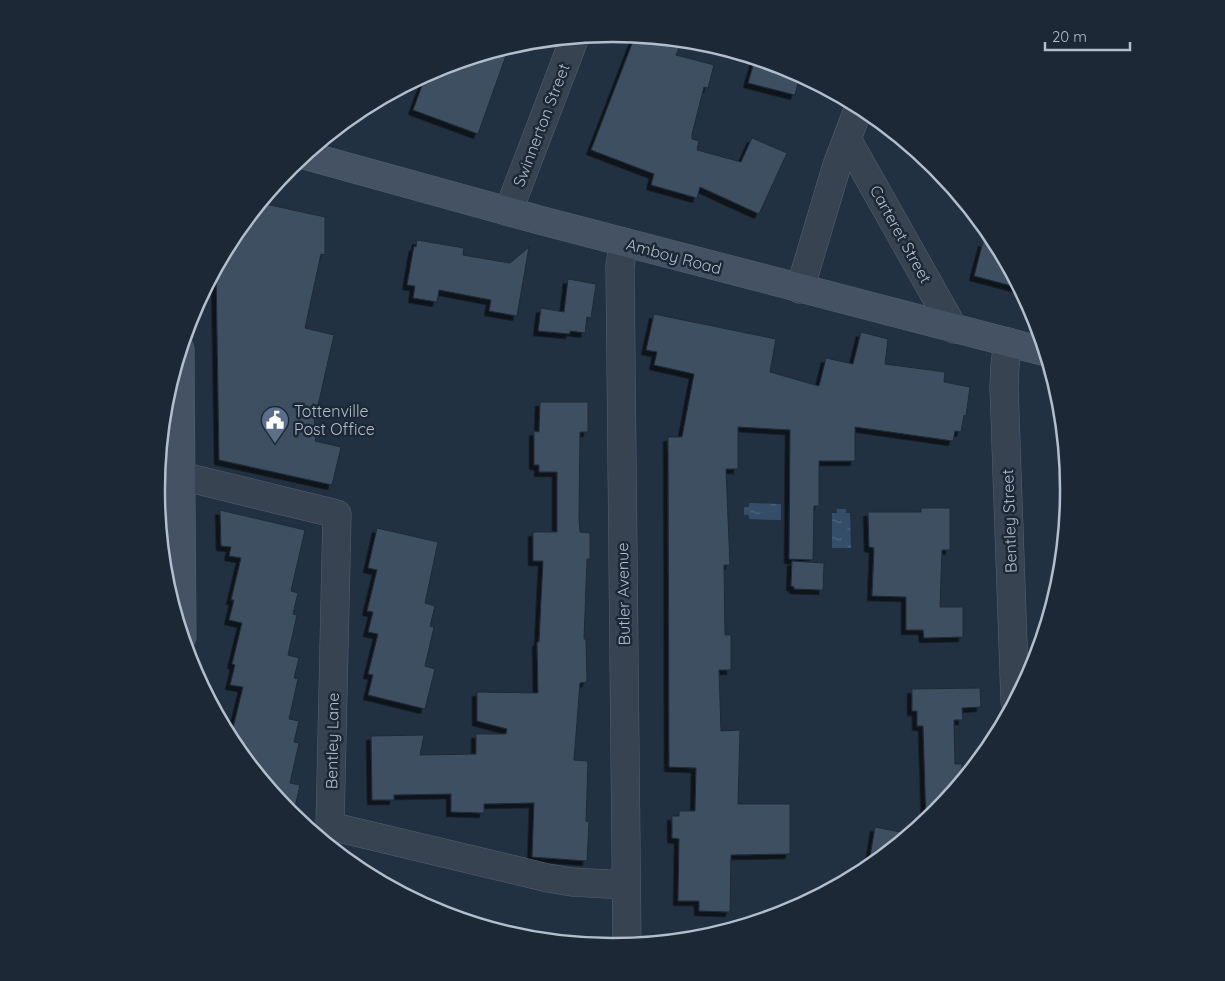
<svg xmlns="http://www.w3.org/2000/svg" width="1225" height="981" font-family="Quicksand,sans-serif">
<defs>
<pattern id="water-ripples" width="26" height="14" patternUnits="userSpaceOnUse" patternTransform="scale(1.25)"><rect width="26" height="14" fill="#344e6a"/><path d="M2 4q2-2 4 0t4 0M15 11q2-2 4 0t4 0" fill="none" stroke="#4f667e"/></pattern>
<filter id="shadow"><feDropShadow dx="-4.5" dy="4.5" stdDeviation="0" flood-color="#0009"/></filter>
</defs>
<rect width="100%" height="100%" fill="#223141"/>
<path fill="url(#water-ripples)" d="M 749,503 L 781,504 L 781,520 L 749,519 L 749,515 L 744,515 L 744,507 L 749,507 Z
M 837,509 L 846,509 L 846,513 L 850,513 L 851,548 L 832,548 L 832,513 L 837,513 Z"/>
<path fill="#3e5061" stroke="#1e2a38" filter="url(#shadow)" d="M 635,36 L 682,41 L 676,55 L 714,65 L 708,88 L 704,87 L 692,134 L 692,139 L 699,141 L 697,150 L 741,162 L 752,138 L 787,153 L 759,214 L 700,187 L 697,198 L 651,185 L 654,174 L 591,150 Z
M 509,47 L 478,134 L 413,110 L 426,75 L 438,68 Z
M 755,59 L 788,69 L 800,75 L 795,95 L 748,83 Z
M 261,203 L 325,217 L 325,255 L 321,254 L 305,328 L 334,335 L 314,423 L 319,425 L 315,441 L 341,447 L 332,485 L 219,460 L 216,267 L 233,237 Z
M 417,240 L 464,248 L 463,255 L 510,263 L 529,247 L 517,316 L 489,311 L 491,300 L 439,290 L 437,302 L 413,298 L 415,286 L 407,285 L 414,246 L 416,247 Z
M 983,242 L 998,248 L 1020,288 L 974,276 Z
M 568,279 L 596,284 L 591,318 L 587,317 L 585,333 L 570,331 L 570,334 L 538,331 L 541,308 L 564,312 Z
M 654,314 L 776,339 L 770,372 L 819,386 L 826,358 L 853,364 L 861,332 L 888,339 L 885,364 L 945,372 L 944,382 L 970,387 L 966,416 L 964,415 L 961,432 L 955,431 L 953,441 L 855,427 L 855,461 L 819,461 L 819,506 L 814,506 L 813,560 L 789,559 L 790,430 L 738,427 L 738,469 L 726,469 L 730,565 L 724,565 L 725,635 L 731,635 L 731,670 L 719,670 L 721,731 L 740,730 L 738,804 L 790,804 L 790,854 L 731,855 L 730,912 L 699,911 L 699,901 L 678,901 L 679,839 L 672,838 L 672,816 L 679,816 L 679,811 L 695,811 L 696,768 L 669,767 L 668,437 L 682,437 L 694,374 L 654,365 L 657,352 L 646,350 Z
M 540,402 L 588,402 L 588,432 L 580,432 L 579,519 L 580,532 L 590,533 L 590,559 L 587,559 L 584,639 L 586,639 L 587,682 L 580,683 L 574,760 L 588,761 L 586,821 L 589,822 L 587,861 L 532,857 L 534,803 L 484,804 L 484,813 L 451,812 L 451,794 L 394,795 L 394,800 L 372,800 L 371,736 L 424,735 L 420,755 L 476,754 L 476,734 L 506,734 L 507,729 L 477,721 L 477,692 L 538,693 L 537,642 L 539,642 L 543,561 L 533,561 L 533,532 L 557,532 L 557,472 L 539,472 L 539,465 L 534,465 L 534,431 L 539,432 Z
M 921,508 L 950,508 L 950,550 L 942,550 L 940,607 L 963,607 L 963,637 L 924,638 L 923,630 L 906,630 L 906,597 L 872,596 L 874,548 L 869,547 L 868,512 L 921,512 Z
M 220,510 L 305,530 L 291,591 L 298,593 L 293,614 L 297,615 L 288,655 L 299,658 L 294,678 L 298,679 L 289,719 L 299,721 L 294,742 L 299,743 L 290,783 L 300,785 L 293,816 L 230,740 L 243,687 L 230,685 L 235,665 L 232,664 L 242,623 L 229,620 L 234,600 L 231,600 L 241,558 L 229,556 L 231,547 L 221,546 Z
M 377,528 L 438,542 L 425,603 L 435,606 L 430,626 L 434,627 L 425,666 L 435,669 L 425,709 L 368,695 L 373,675 L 368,674 L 378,634 L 368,632 L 373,612 L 367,611 L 377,570 L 368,568 Z
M 792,561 L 824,563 L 823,590 L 794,589 L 794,587 L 791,586 Z
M 980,688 L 981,707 L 962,708 L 963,720 L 954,720 L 955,764 L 962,764 L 962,781 L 935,814 L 926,822 L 923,726 L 917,726 L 917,711 L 912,711 L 912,689 Z
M 875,827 L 911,834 L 868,869 Z"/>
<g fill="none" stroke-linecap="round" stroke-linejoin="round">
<g stroke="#55616f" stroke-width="29">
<path id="street" d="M 847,139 L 954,329
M 508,212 L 575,37
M 624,242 L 620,266 L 627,946
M 800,289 L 837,165 L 859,107
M 1008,342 L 1005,365 L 1004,387 L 1015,701
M 181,476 L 337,514 L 330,826 L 548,878 L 572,882 L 626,885"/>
</g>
<g stroke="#55616f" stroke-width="29">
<path id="secondary" d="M 304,155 L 543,221 L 1046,352
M 180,349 L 182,637"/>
</g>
<use href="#street" stroke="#374351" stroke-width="28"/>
<use href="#secondary" stroke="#445264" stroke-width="28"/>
</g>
<defs>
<g id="civic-pin" transform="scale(1.4375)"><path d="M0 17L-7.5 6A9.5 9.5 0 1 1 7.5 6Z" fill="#5c6f8a" stroke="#1c2836"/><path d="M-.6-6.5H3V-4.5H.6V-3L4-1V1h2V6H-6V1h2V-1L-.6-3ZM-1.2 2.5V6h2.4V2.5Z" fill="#fff"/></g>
</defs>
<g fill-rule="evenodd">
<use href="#civic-pin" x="275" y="420"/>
</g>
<g text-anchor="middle" stroke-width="5" stroke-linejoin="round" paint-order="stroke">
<g font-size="16" fill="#b3becc" stroke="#1c2836">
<text transform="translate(541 125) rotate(-69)" y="6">Swinnerton Street</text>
<text transform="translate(901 234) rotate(61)" y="6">Carteret Street</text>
<text transform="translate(674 256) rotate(15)" y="6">Amboy Road</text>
<text transform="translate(1009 521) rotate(-92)" y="6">Bentley Street</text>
<text transform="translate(623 594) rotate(-91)" y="6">Butler Avenue</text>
<text transform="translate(332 741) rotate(-89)" y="6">Bentley Lane</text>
</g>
<g font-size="16" fill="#b3becc" stroke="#1c2836" text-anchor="start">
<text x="294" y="417">Tottenville<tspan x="294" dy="18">Post Office</tspan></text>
</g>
</g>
<path d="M0 0H1225V981H0ZM612 42H613A447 447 0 0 1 1060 489V491A447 447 0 0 1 613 938H612A447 447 0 0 1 165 491V489A447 447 0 0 1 612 42Z" fill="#1c2836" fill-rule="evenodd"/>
<path fill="none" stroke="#b3becc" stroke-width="2.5" d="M612 42H613A447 447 0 0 1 1060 489V491A447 447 0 0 1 613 938H612A447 447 0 0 1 165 491V489A447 447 0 0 1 612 42Z"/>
<path d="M1045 42v8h85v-8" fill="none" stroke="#b3becc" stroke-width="2.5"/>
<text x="1052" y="42" font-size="15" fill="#b3becc" stroke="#1c2836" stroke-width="4" paint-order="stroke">20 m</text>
</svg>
